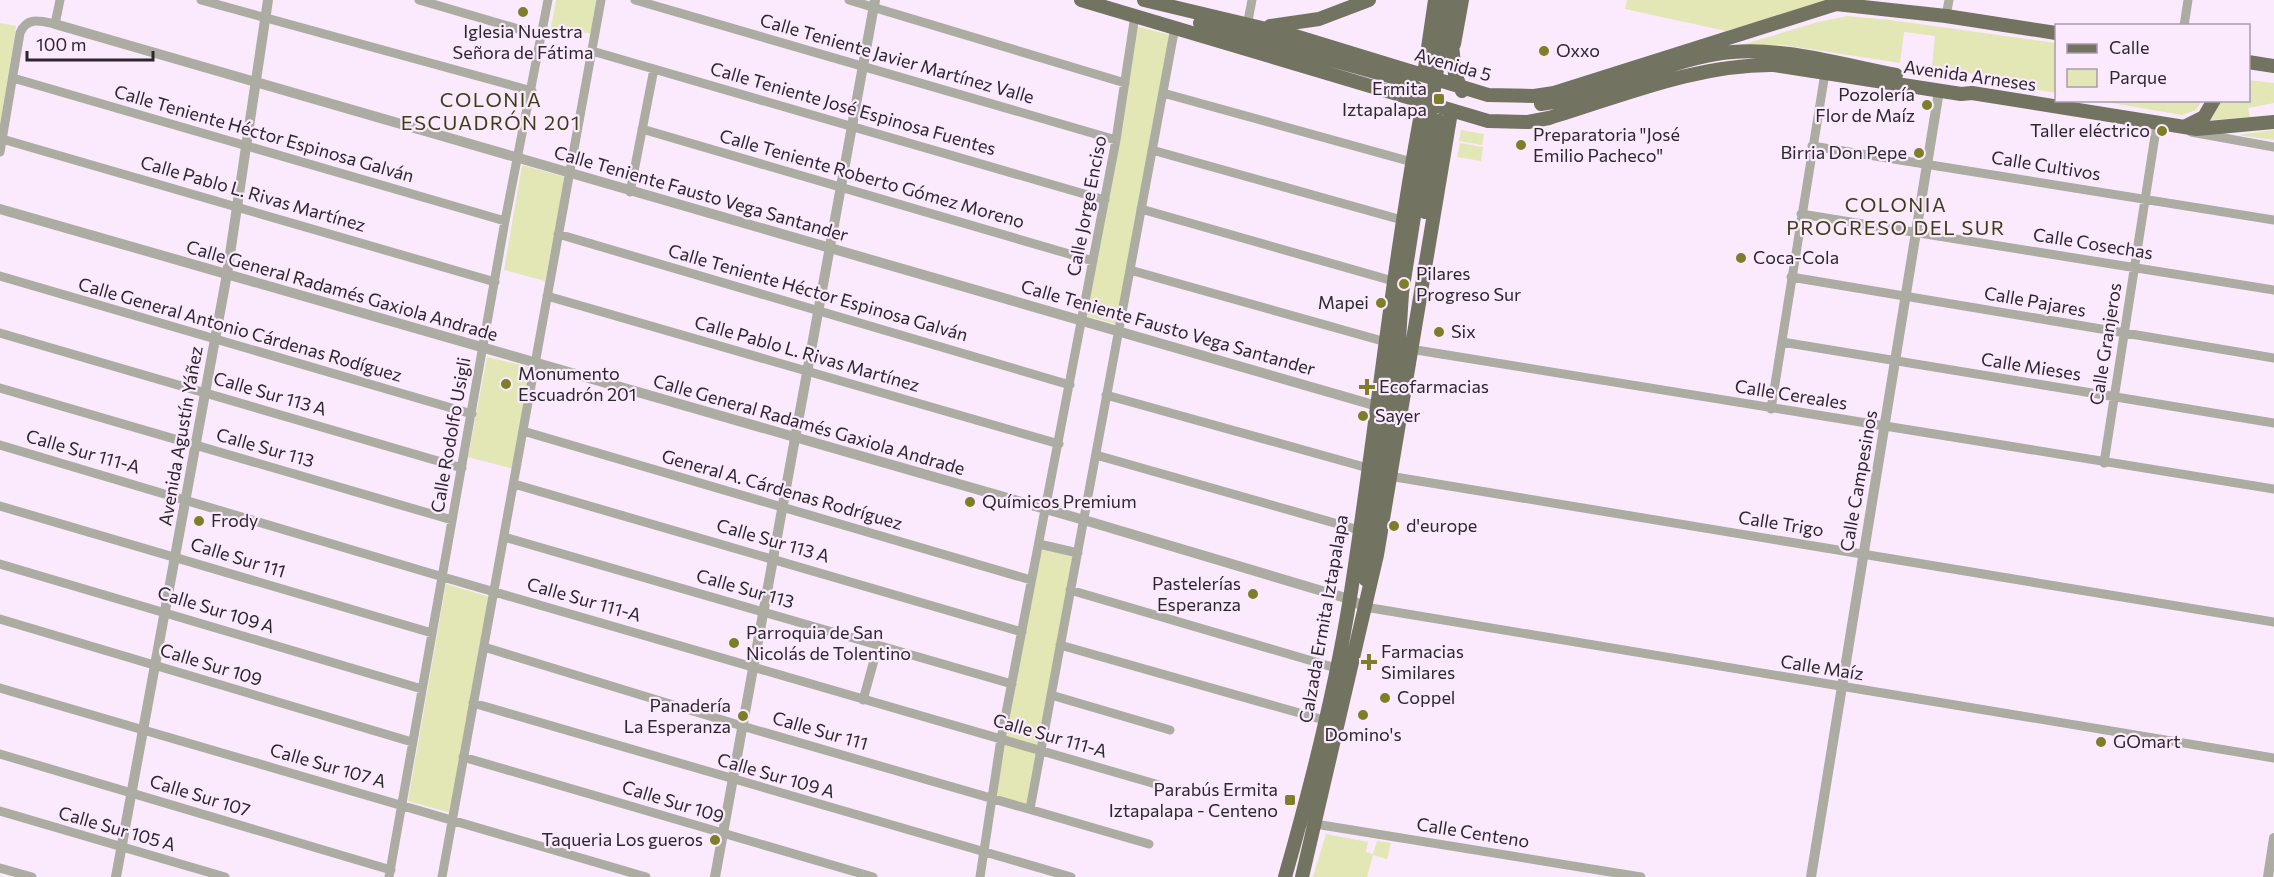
<svg xmlns="http://www.w3.org/2000/svg" width="2274" height="877" font-family="Commissioner,sans-serif">
<rect width="100%" height="100%" fill="#fbeafe"/>
<path fill="#e3e6b5" d="M 556,0 L 600,0 L 593,34 L 551,27 Z
M 1627,0 L 1830,0 L 1726,31 L 1625,9 Z
M 1847,16 L 1890,20 L 2056,43 L 2056,93 L 2001,84 L 1993,77 L 1932,67 L 1935,36 L 1904,32 L 1900,63 L 1783,45 L 1728,49 L 1818,22 Z
M 0,23 L 16,26 L 0,126 Z
M 1136,26 L 1170,35 L 1119,325 L 1086,316 Z
M 2249,80 L 2274,83 L 2274,103 L 2248,108 L 2250,117 L 2211,120 L 2221,101 L 2248,100 Z
M 2100,101 L 2202,101 L 2196,110 L 2182,115 Z
M 1461,130 L 1484,134 L 1482,145 L 1459,141 Z
M 2274,130 L 2274,140 L 2237,135 Z
M 1460,143 L 1483,147 L 1481,161 L 1457,157 Z
M 522,165 L 565,177 L 545,281 L 504,270 Z
M 487,357 L 533,368 L 514,469 L 468,457 Z
M 1042,546 L 1073,554 L 1027,805 L 997,798 L 1001,739 Z
M 446,584 L 490,597 L 451,813 L 408,801 Z
M 1326,834 L 1368,842 L 1366,852 L 1373,854 L 1377,841 L 1391,843 L 1387,859 L 1373,855 L 1367,877 L 1313,877 Z"/>
<g fill="none" stroke-linecap="round" stroke-linejoin="round">
<path stroke="#acaca2" stroke-width="9" d="M 201,0 L 532,91
M 419,0 L 542,36
M 635,0 L 1116,140
M 849,0 L 1125,83
M 1946,16 L 1949,0
M 1247,26 L 1252,0
M 2184,26 L 2188,0
M 592,51 L 1105,200
M 13,78 L 505,221
M 1163,93 L 1412,162
M 642,129 L 1093,261
M 2191,132 L 2274,147
M 2,139 L 495,282
M 1812,146 L 2274,220
M 1152,150 L 1402,220
M 0,152 L 20,33 C 27,16 41,21 55,24 L 60,0
M 630,192 L 654,69
M 1141,209 L 1393,281
M 1801,214 L 2274,290
M 558,234 L 1070,385
M 1130,270 L 1386,342
M 0,276 L 472,414
M 1791,277 L 2274,358
M 547,296 L 1059,444
M 0,333 L 462,468
M 1782,342 L 2274,423
M 1410,349 L 2274,489
M 0,388 L 452,520
M 1106,395 L 1368,468
M 1771,409 L 1825,73
M 523,431 L 1031,580
M 0,445 L 443,577 L 1159,785
M 1096,455 L 1359,530
M 2104,463 L 2157,123
M 1389,476 L 2274,622
M 514,484 L 1022,632
M 0,506 L 432,633
M 504,537 L 1012,684
M 1039,544 L 1078,553
M 0,564 L 422,689
M 1070,590 L 1336,668
M 1365,607 L 2274,758
M 0,619 L 412,742
M 1060,645 L 1324,720
M 484,647 L 742,726 L 1149,844
M 0,688 L 646,877
M 1051,695 L 1170,730
M 863,700 L 878,646
M 473,703 L 1071,877
M 0,754 L 391,870
M 463,757 L 873,877
M 1030,809 L 1175,27
M 0,811 L 225,877
M 1309,823 L 1641,877
M 0,868 L 32,877
M 389,877 L 505,221 L 548,0
M 442,877 L 601,0
M 980,877 L 1001,739 L 1116,140 L 1135,15"/>
<path stroke="#acaca2" stroke-width="10" d="M 55,24 L 1377,406
M 0,209 L 1084,520 L 1349,599 L 1365,607
M 116,877 L 227,274 L 268,0
M 715,877 L 875,0
M 1811,877 L 1939,91
M 2268,877 L 2274,838"/>
<path stroke="#727361" stroke-width="14" d="M 1081,0 L 1488,121 L 1528,122 L 1549,118 C 1622,96 1697,64 1774,65 L 1961,94 L 1972,93 L 2197,129 L 2274,122
M 1144,0 L 1295,36 L 1488,95 L 1534,96 L 1554,93 L 1836,4 L 1946,16 L 2056,33
M 1200,23 L 1407,81 L 1418,90 L 1426,107
M 1270,26 L 1319,19 L 1369,0
M 1451,35 L 1455,74 L 1462,91
M 1454,44 L 1462,0
M 2248,62 L 2274,66
M 1424,75 L 1435,0
M 1541,104 C 1601,97 1656,64 1716,54 C 1775,44 1838,64 1896,75
M 2186,126 L 2204,117 L 2214,100
M 1425,212 L 1439,121
M 1366,580 L 1367,554 L 1398,356 L 1402,293 L 1448,0
M 1285,877 C 1311,786 1335,691 1350,598 C 1376,433 1392,267 1423,103
M 1302,877 L 1377,555 L 1451,112"/>
</g>
<g fill="#7c7f28" stroke="#fbeafe" stroke-width="2">
<circle cx="523" cy="12" r="6"/>
<circle cx="1544" cy="51" r="6"/>
<rect x="1433" y="93" width="12" height="12" rx="3"/>
<circle cx="1927" cy="105" r="6"/>
<circle cx="2162" cy="131" r="6"/>
<circle cx="1521" cy="145" r="6"/>
<circle cx="1919" cy="153" r="6"/>
<circle cx="1741" cy="258" r="6"/>
<circle cx="1404" cy="284" r="6"/>
<circle cx="1381" cy="303" r="6"/>
<circle cx="1439" cy="332" r="6"/>
<circle cx="506" cy="384" r="6"/>
<path d="M1364 378h6v6h6v6h-6v6h-6v-6h-6v-6h6z"/>
<circle cx="1363" cy="416" r="6"/>
<circle cx="970" cy="502" r="6"/>
<circle cx="199" cy="521" r="6"/>
<circle cx="1394" cy="526" r="6"/>
<circle cx="1253" cy="594" r="6"/>
<circle cx="734" cy="643" r="6"/>
<path d="M1366 653h6v6h6v6h-6v6h-6v-6h-6v-6h6z"/>
<circle cx="1385" cy="698" r="6"/>
<circle cx="1363" cy="715" r="6"/>
<circle cx="743" cy="716" r="6"/>
<circle cx="2101" cy="742" r="6"/>
<rect x="1284" y="794" width="12" height="12" rx="3"/>
<circle cx="715" cy="840" r="6"/>
</g>
<g text-anchor="middle" stroke-width="4.5" stroke-linejoin="round" paint-order="stroke">
<g font-size="18" fill="#2c262d" stroke="#fbeafe" text-anchor="start">
<text x="523" y="38" text-anchor="middle">Iglesia Nuestra<tspan x="523" dy="21">Señora de Fátima</tspan></text>
<text x="1556" y="57">Oxxo</text>
<text x="1427" y="95" text-anchor="end">Ermita<tspan x="1427" dy="21">Iztapalapa</tspan></text>
<text x="1915" y="101" text-anchor="end">Pozolería<tspan x="1915" dy="21">Flor de Maíz</tspan></text>
<text x="2150" y="137" text-anchor="end">Taller eléctrico</text>
<text x="1533" y="141">Preparatoria "José<tspan x="1533" dy="21">Emilio Pacheco"</tspan></text>
<text x="1907" y="159" text-anchor="end">Birria Don Pepe</text>
<text x="1753" y="264">Coca-Cola</text>
<text x="1416" y="280">Pilares<tspan x="1416" dy="21">Progreso Sur</tspan></text>
<text x="1369" y="309" text-anchor="end">Mapei</text>
<text x="1451" y="338">Six</text>
<text x="518" y="380">Monumento<tspan x="518" dy="21">Escuadrón 201</tspan></text>
<text x="1379" y="393">Ecofarmacias</text>
<text x="1375" y="422">Sayer</text>
<text x="982" y="508">Químicos Premium</text>
<text x="211" y="527">Frody</text>
<text x="1406" y="532">d'europe</text>
<text x="1241" y="590" text-anchor="end">Pastelerías<tspan x="1241" dy="21">Esperanza</tspan></text>
<text x="746" y="639">Parroquia de San<tspan x="746" dy="21">Nicolás de Tolentino</tspan></text>
<text x="1381" y="658">Farmacias<tspan x="1381" dy="21">Similares</tspan></text>
<text x="1397" y="704">Coppel</text>
<text x="731" y="712" text-anchor="end">Panadería<tspan x="731" dy="21">La Esperanza</tspan></text>
<text x="1363" y="741" text-anchor="middle">Domino's</text>
<text x="2113" y="748">GOmart</text>
<text x="1278" y="796" text-anchor="end">Parabús Ermita<tspan x="1278" dy="21">Iztapalapa - Centeno</tspan></text>
<text x="703" y="846" text-anchor="end">Taqueria Los gueros</text>
</g>
<g font-size="18" fill="#2c262d" stroke="#fbeafe">
<text transform="translate(897 59) rotate(16)" y="6">Calle Teniente Javier Martínez Valle</text>
<text transform="translate(1453 65) rotate(16)" y="6">Avenida 5</text>
<text transform="translate(1970 76) rotate(8)" y="6">Avenida Arneses</text>
<text transform="translate(853 109) rotate(16)" y="6">Calle Teniente José Espinosa Fuentes</text>
<text transform="translate(264 134) rotate(16)" y="6">Calle Teniente Héctor Espinosa Galván</text>
<text transform="translate(2046 166) rotate(9)" y="6">Calle Cultivos</text>
<text transform="translate(872 179) rotate(16)" y="6">Calle Teniente Roberto Gómez Moreno</text>
<text transform="translate(253 194) rotate(16)" y="6">Calle Pablo L. Rivas Martínez</text>
<text transform="translate(701 194) rotate(16)" y="6">Calle Teniente Fausto Vega Santander</text>
<text transform="translate(1087 206) rotate(-79)" y="6">Calle Jorge Enciso</text>
<text transform="translate(2093 244) rotate(9)" y="6">Calle Cosechas</text>
<text transform="translate(342 291) rotate(16)" y="6">Calle General Radamés Gaxiola Andrade</text>
<text transform="translate(818 293) rotate(16)" y="6">Calle Teniente Héctor Espinosa Galván</text>
<text transform="translate(2035 302) rotate(10)" y="6">Calle Pajares</text>
<text transform="translate(1168 328) rotate(16)" y="6">Calle Teniente Fausto Vega Santander</text>
<text transform="translate(240 330) rotate(16)" y="6">Calle General Antonio Cárdenas Rodíguez</text>
<text transform="translate(2106 344) rotate(-81)" y="6">Calle Granjeros</text>
<text transform="translate(807 354) rotate(16)" y="6">Calle Pablo L. Rivas Martínez</text>
<text transform="translate(2031 367) rotate(9)" y="6">Calle Mieses</text>
<text transform="translate(270 394) rotate(16)" y="6">Calle Sur 113 A</text>
<text transform="translate(1791 395) rotate(9)" y="6">Calle Cereales</text>
<text transform="translate(809 425) rotate(16)" y="6">Calle General Radamés Gaxiola Andrade</text>
<text transform="translate(451 435) rotate(-80)" y="6">Calle Rodolfo Usigli</text>
<text transform="translate(181 436) rotate(-80)" y="6">Avenida Agustín Yáñez</text>
<text transform="translate(265 448) rotate(16)" y="6">Calle Sur 113</text>
<text transform="translate(83 452) rotate(16)" y="6">Calle Sur 111-A</text>
<text transform="translate(1859 481) rotate(-80)" y="6">Calle Campesinos</text>
<text transform="translate(782 490) rotate(16)" y="6">General A. Cárdenas Rodríguez</text>
<text transform="translate(1781 524) rotate(9)" y="6">Calle Trigo</text>
<text transform="translate(773 541) rotate(16)" y="6">Calle Sur 113 A</text>
<text transform="translate(238 558) rotate(17)" y="6">Calle Sur 111</text>
<text transform="translate(745 589) rotate(16)" y="6">Calle Sur 113</text>
<text transform="translate(584 600) rotate(16)" y="6">Calle Sur 111-A</text>
<text transform="translate(216 610) rotate(17)" y="6">Calle Sur 109 A</text>
<text transform="translate(1324 619) rotate(-80)" y="6">Calzada Ermita Iztapalapa</text>
<text transform="translate(211 665) rotate(17)" y="6">Calle Sur 109</text>
<text transform="translate(1822 668) rotate(9)" y="6">Calle Maíz</text>
<text transform="translate(820 731) rotate(16)" y="6">Calle Sur 111</text>
<text transform="translate(1050 736) rotate(16)" y="6">Calle Sur 111-A</text>
<text transform="translate(328 766) rotate(16)" y="6">Calle Sur 107 A</text>
<text transform="translate(776 776) rotate(16)" y="6">Calle Sur 109 A</text>
<text transform="translate(200 796) rotate(17)" y="6">Calle Sur 107</text>
<text transform="translate(673 802) rotate(17)" y="6">Calle Sur 109</text>
<text transform="translate(117 829) rotate(16)" y="6">Calle Sur 105 A</text>
<text transform="translate(1473 833) rotate(9)" y="6">Calle Centeno</text>
</g>
<g font-size="20" letter-spacing="1.5" fill="#3d3e15" stroke="#fbeafe">
<text x="491" y="107">COLONIA<tspan x="491" dy="23">ESCUADRÓN 201</tspan></text>
<text x="1896" y="212">COLONIA<tspan x="1896" dy="23">PROGRESO DEL SUR</tspan></text>
</g>
</g>
<rect x="2055" y="24" width="195" height="78" fill="#fbeafe" stroke="#a89caa" stroke-width="1.5"/>
<rect x="2067" y="44" width="30" height="9" fill="#727361" stroke="#a89caa" stroke-width="1.5"/>
<text x="2109" y="54" font-size="18" fill="#2c262d">Calle</text>
<rect x="2067" y="69" width="30" height="18" fill="#e3e6b5" stroke="#a89caa" stroke-width="1.5"/>
<text x="2109" y="84" font-size="18" fill="#2c262d">Parque</text>
<path d="M27 51v9h126v-9" fill="none" stroke="#2c262d" stroke-width="3"/>
<text x="36" y="51" font-size="18" fill="#2c262d" stroke="#fbeafe" stroke-width="4.5" paint-order="stroke">100 m</text>
</svg>
